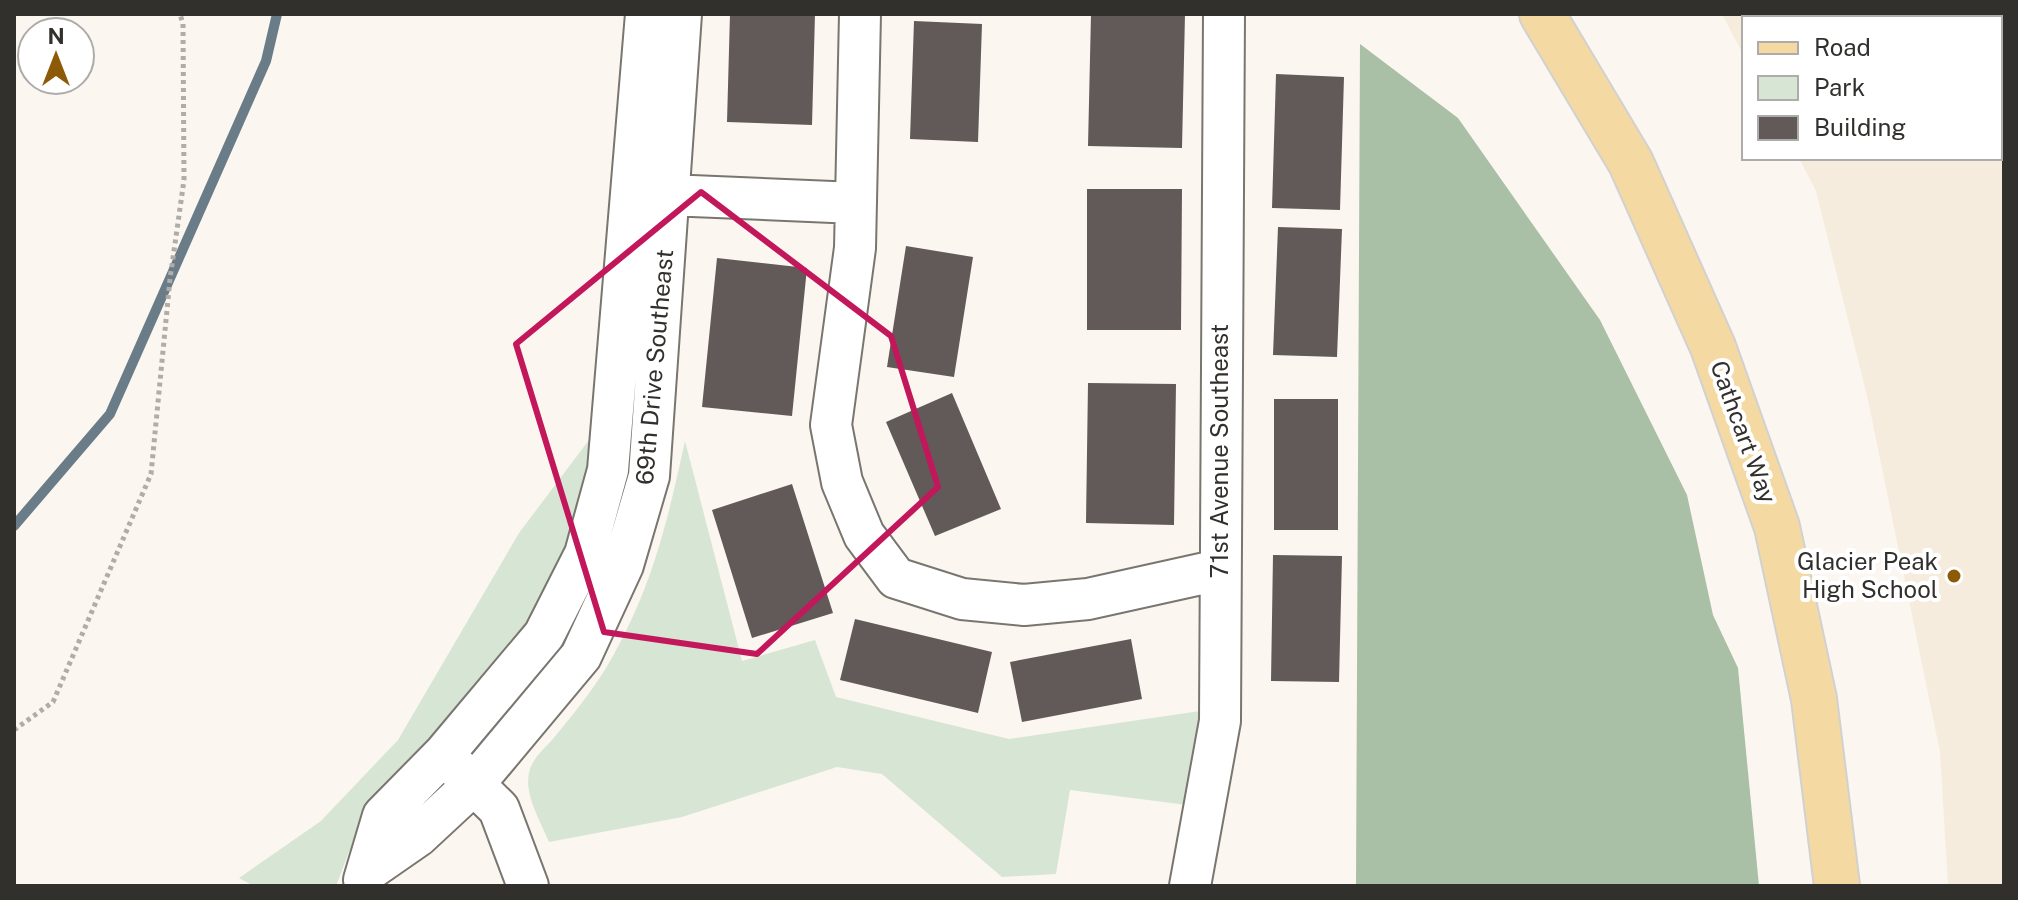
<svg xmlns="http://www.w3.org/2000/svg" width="2018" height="900" font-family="'Public Sans',sans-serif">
<rect width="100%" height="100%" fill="#fbf6f0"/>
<path fill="#f5ecde" d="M 1722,14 L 2004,14 L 2004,886 L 1948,886 L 1940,752 L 1868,400 L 1816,191 L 1799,158 L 2000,158 L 2000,18 L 1744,18 L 1744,56 Z"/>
<path fill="#d6e5d4" d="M 1864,14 L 2004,14 L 2004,81 L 2000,80 L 2000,18 L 1870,18 Z
M 601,424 L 566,563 L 536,621 L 415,759 L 355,836 L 336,886 L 254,886 L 239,878 L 321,821 L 398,740 L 519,533 Z
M 685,441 L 742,661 L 815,640 L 836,697 L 1009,739 L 1207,710 L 1187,805 L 1070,790 L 1056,874 L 1002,877 L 882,774 L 837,767 L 682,817 L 549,842 C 541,822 524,795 529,773 C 532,757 548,746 557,734 C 577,710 599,682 614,654 C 653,584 668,519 685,441 Z"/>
<path fill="#a9bfa6" d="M 1360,44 L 1458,118 L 1600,320 L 1687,495 L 1713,615 L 1738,668 L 1759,886 L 1356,886 Z"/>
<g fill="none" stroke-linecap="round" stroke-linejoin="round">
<path stroke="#697c88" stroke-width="10" d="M 14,526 L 110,414 L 266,61 L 277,14"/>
</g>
<path fill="#615a58" d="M 730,14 L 815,14 L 812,125 L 727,122 Z
M 1091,14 L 1185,14 L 1182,148 L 1088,146 Z
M 914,21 L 982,24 L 978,142 L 910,139 Z
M 1276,74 L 1344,77 L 1340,210 L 1272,208 Z
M 1087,189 L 1182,189 L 1181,330 L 1087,330 Z
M 1278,227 L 1342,229 L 1337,357 L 1273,355 Z
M 906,246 L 973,257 L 954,377 L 887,367 Z
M 717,258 L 807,268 L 792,416 L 702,407 Z
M 1088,383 L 1176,384 L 1174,525 L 1086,523 Z
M 952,393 L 1001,509 L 935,536 L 886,422 Z
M 1274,399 L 1338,399 L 1338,530 L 1274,530 Z
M 792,484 L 833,613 L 752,638 L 712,510 Z
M 1273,555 L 1342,556 L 1339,682 L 1271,681 Z
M 855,619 L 992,652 L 978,713 L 840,680 Z
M 1131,639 L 1142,699 L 1022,722 L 1010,662 Z"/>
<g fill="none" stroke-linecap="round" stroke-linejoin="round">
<g stroke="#79756f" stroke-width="44">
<path id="minor" d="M 860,14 L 855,248 L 831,425 L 842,482 L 864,535 L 896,578 L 962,599 L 1024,605 L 1088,599 L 1219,570
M 644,194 L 856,203
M 455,766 L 499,809 L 528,886
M 369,870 L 418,836 L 474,784 L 581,656 L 623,565 L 649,476 L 681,14
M 364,880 L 383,816 L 444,754 L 544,635 L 585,554 L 608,470 L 646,14
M 1190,886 L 1220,721 L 1224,14"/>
</g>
<g stroke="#d2d1d1" stroke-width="48">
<path id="primary" d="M 1542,14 L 1631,163 L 1713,347 L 1777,527 L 1814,699 L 1837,886"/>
</g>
<path stroke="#b0aca7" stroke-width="5" stroke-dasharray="4 4" stroke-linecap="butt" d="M 14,730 L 53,702 L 151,474 L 170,279 L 184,180 L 183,24 L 180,14"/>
<use href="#minor" stroke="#fff" stroke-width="40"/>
<use href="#primary" stroke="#f4daa2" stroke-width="44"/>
</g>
<path fill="none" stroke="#c2185b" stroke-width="6" stroke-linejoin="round" d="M 701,192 L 891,336 L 938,487 L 757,654 L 604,632 L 516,344 Z"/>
<circle fill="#8d5a08" stroke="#fff" stroke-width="3" cx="1954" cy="576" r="8"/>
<g text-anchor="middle" stroke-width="8" stroke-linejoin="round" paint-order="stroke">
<g font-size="24" fill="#32302d" stroke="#fff">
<text transform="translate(655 367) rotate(-85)" y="8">69th Drive Southeast</text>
<text transform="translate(1743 432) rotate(70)" y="8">Cathcart Way</text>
<text transform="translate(1220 451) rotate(-90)" y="8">71st Avenue Southeast</text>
</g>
<g font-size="24" fill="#32302d" stroke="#fff" text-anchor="end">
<text x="1938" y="570">Glacier Peak<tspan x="1938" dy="28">High School</tspan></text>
</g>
</g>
<rect width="2018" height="900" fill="none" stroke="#32302d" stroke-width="32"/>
<rect x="1742" y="16" width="260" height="144" fill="#ffffff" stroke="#adacab" stroke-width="2"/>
<rect x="1758" y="42" width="40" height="12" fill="#f4daa2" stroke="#adacab" stroke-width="2"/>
<text x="1814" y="56" font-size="24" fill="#32302d">Road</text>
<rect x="1758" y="76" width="40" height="24" fill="#d6e5d4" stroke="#adacab" stroke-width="2"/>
<text x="1814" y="96" font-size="24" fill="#32302d">Park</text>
<rect x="1758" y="116" width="40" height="24" fill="#615a58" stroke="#adacab" stroke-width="2"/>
<text x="1814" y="136" font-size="24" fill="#32302d">Building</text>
<g transform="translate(56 56)"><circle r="38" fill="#ffffff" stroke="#adacab" stroke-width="2"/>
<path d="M0-6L14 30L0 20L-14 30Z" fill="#8d5a08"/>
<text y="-12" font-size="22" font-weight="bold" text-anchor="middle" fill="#32302d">N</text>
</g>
</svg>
